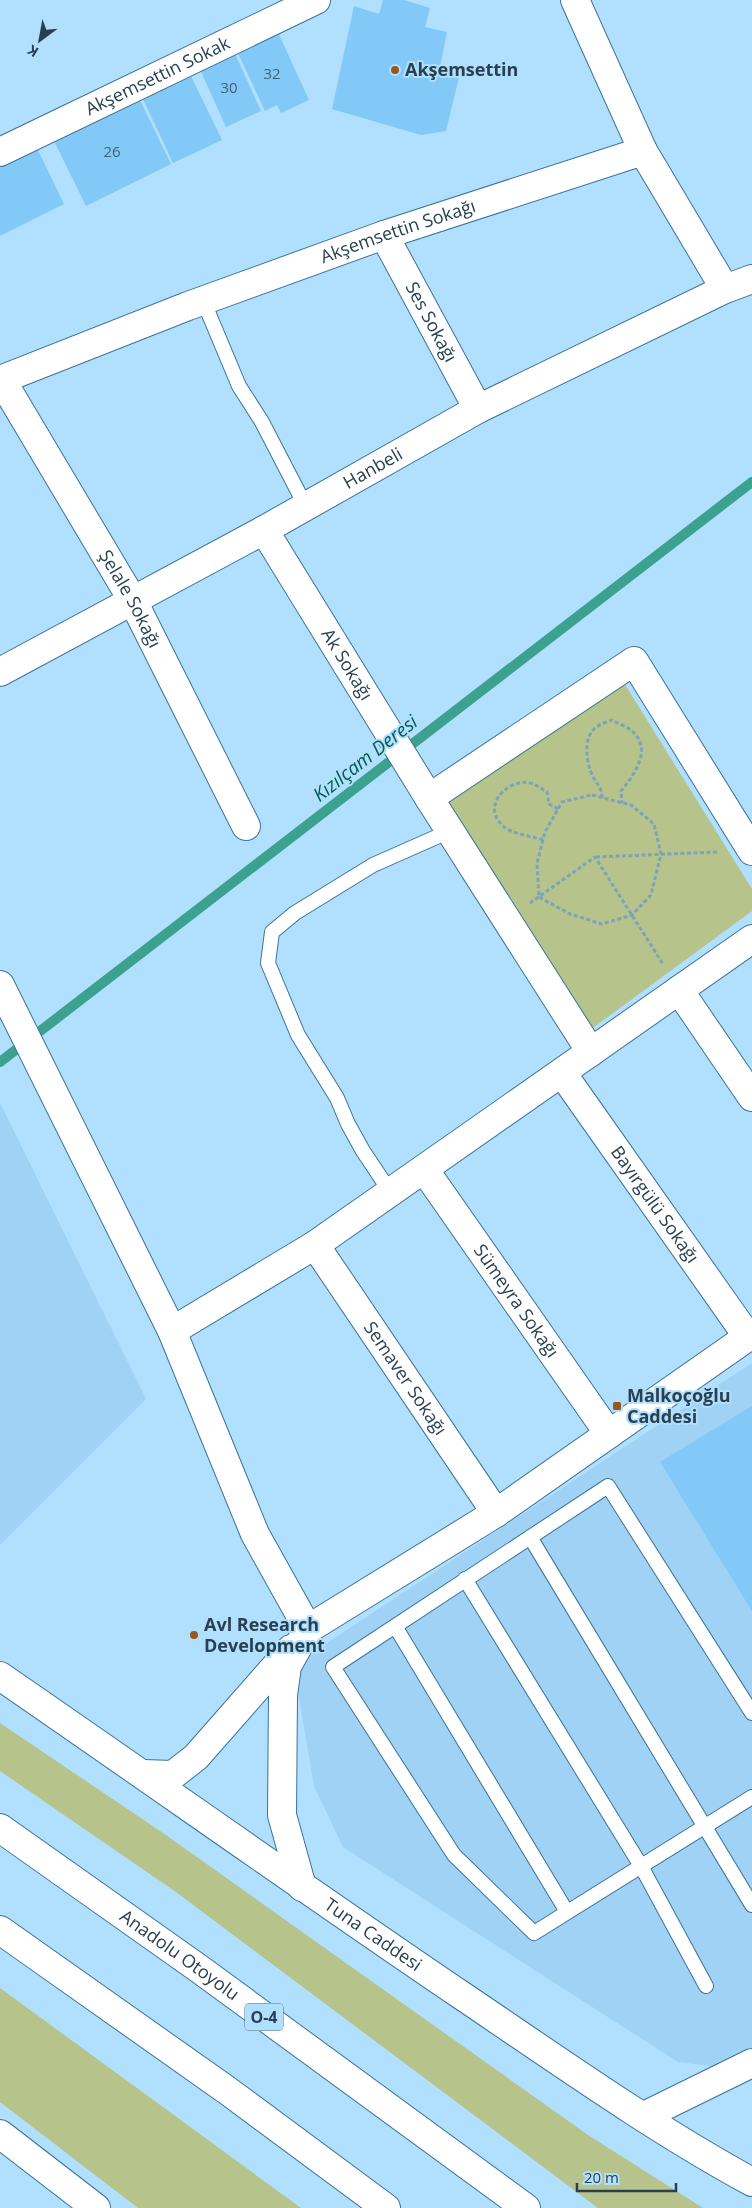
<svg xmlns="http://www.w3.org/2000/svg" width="752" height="2208" font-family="'Open Sans',sans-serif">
<rect width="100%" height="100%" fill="#b1dffe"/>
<path fill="#9fd2f5" d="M 0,1103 L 146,1399 L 0,1545 Z
M 752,1363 L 752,2047 L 719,2067 L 678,2062 L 343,1847 L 314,1786 L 294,1669 L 330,1641 Z"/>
<path fill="#b6c38a" d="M 624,683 L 752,889 L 752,911 L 590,1030 L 444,803 Z
M 0,1723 L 163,1833 L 588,2135 L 703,2208 L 598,2208 L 176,1892 L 0,1771 Z
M 0,1988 L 301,2208 L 138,2208 L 0,2102 Z"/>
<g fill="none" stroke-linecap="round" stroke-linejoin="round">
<path stroke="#3ca18f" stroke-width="10" d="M 0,1062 L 752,482"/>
</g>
<path fill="#82c9f8" d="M 383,0 L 404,0 L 430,8 L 425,27 L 447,32 L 440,67 L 460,73 L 446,131 L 421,135 L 332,109 L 354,6 L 379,14 Z
M 276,28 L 309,100 L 281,113 L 277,105 L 265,111 L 235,47 Z
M 233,49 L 261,111 L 226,127 L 198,65 Z
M 190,74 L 222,140 L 173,163 L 142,97 Z
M 139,98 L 171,164 L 86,206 L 53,139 Z
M 37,148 L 64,204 L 0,236 L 0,166 Z
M 752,1406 L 752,1611 L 660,1462 Z"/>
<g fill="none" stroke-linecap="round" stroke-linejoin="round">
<g stroke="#3b7396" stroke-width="16">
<path id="service" d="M 203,300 L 239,386 L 262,422 L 306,507
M 391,1193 L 363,1151 L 348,1124 L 337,1098 L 298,1035 L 268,963 L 272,932 L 295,913 L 373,865 L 450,831
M 530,1537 L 752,1905
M 465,1579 L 641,1866 L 706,1986
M 395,1626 L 567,1912
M 752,1713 L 608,1486 L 333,1667 L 454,1855 L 534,1933 L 752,1797"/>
</g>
<g stroke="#3b7396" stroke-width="30">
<g id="minor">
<path d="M 643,151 L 725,289"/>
<path id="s1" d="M 0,152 L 316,0"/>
<path id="s2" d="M 384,235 L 478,409"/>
<path id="s3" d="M 1,379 L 133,601 L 246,826"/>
<path id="s4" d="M 0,380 L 188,306 L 384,235 L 643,151 L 575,0"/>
<path id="s5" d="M 264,530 L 429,798"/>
<path id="s6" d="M 0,672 L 264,530 L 478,409 L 725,289 L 752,279"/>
<path d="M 0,985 L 172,1331 L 255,1534 L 308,1629 L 496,1513 L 752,1334"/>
<path d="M 679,990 L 752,1097"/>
<path d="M 591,1052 L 429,798 L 634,661 L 752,851"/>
<path id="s7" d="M 562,1073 L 748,1337"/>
<path id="s8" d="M 424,1169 L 609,1434"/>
<path id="s9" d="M 315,1245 L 496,1513"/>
<path d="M 172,1331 L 315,1245 L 752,939"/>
</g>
</g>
<g stroke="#3b7396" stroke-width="30">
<g id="secondary">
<path id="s10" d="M 0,1676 C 154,1782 306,1890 461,1995 C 556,2059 651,2127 752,2182"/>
<path d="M 143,1774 L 173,1775 L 196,1757 L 291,1649"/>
<path d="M 302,1887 L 282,1815 L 283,1695 L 287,1666 L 308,1629"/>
<path d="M 644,2116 L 752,2063"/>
<path d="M 0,2134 L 96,2208"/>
</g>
</g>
<g stroke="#3b7396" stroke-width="30">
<g id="motorway">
<path id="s11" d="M 0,1828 L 198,1968 L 526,2208"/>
<path d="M 0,1930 L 228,2091 L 386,2208"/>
</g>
</g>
<path stroke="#7da3bc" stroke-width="3" stroke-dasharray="4 2.5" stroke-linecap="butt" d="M 592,795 L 631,805 L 654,824 L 661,854 L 651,895 L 632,915 L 602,924 L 570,914 L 539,897 L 537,863 L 545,832 L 562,802 Z
M 602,798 C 602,788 598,785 593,777 C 586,763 582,735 598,726 C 602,723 608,722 612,720 C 619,724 628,727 633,732 C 653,750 633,776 621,791 L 622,803
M 543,840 C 532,836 511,834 503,826 C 479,805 511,775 534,784 C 538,786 543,790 547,792 L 549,804 L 558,809
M 596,857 L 717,852
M 530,903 L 595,857 L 663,964"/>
<use href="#service" stroke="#fff" stroke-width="14"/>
<use href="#minor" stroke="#fff" stroke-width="28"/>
<use href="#secondary" stroke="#fff" stroke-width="28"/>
<use href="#motorway" stroke="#fff" stroke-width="28"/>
</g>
<g fill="#97581f" stroke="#b1dffe" stroke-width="2">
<circle cx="395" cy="70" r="5"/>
<rect x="612" y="1401" width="10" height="10" rx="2.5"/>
<circle cx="194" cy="1635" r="5"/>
</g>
<g text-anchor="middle" stroke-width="4" stroke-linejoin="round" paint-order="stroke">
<g font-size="15" fill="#3e627a">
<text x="272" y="79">32</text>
<text x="229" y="93">30</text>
<text x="112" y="157">26</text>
</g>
<rect fill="#b1dffe" stroke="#517084" stroke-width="1" x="245" y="2003.5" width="38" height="27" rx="4"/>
<g font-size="16" font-weight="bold" fill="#284050">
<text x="264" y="2023">O-4</text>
</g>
<g font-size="18" font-weight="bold" fill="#284050" stroke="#b1dffe" text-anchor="start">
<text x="405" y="76">Akşemsettin</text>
<text x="627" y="1402">Malkoçoğlu<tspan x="627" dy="21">Caddesi</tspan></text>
<text x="204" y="1631">Avl Research<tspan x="204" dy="21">Development</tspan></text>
</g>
<g font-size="18" fill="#284050" stroke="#b1dffe">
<text dy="6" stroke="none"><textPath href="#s1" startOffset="175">Akşemsettin Sokak</textPath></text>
<text dy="6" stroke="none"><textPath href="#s4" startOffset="425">Akşemsettin Sokağı</textPath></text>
<text dy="6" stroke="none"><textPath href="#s2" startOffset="99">Ses Sokağı</textPath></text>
<text dy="6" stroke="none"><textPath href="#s6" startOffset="425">Hanbeli</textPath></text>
<text dy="6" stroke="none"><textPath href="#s3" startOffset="255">Şelale Sokağı</textPath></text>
<text dy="6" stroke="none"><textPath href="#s5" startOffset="158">Ak Sokağı</textPath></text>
<text dy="6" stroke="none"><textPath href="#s7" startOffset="161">Bayırgülü Sokağı</textPath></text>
<text dy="6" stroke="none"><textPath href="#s8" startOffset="161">Sümeyra Sokağı</textPath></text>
<text dy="6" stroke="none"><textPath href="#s9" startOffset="161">Semaver Sokağı</textPath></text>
<text dy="6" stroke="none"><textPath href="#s10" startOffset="454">Tuna Caddesi</textPath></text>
<text dy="6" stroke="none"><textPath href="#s11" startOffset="220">Anadolu Otoyolu</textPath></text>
</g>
<g font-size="19" font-style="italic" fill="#025b4e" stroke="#b1dffe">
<text transform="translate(365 758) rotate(-38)" y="7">Kızılçam Deresi</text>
</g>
</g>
<g transform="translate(40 40) rotate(212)" stroke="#b1dffe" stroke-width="4" paint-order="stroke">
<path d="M0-4L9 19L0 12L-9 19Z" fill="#284050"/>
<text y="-8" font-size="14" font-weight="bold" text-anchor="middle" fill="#284050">K</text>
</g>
<path d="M577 2183v8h99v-8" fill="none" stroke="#284050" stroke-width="2.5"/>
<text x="584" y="2183" font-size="15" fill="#284050" stroke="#b1dffe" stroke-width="4" paint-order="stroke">20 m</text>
</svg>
